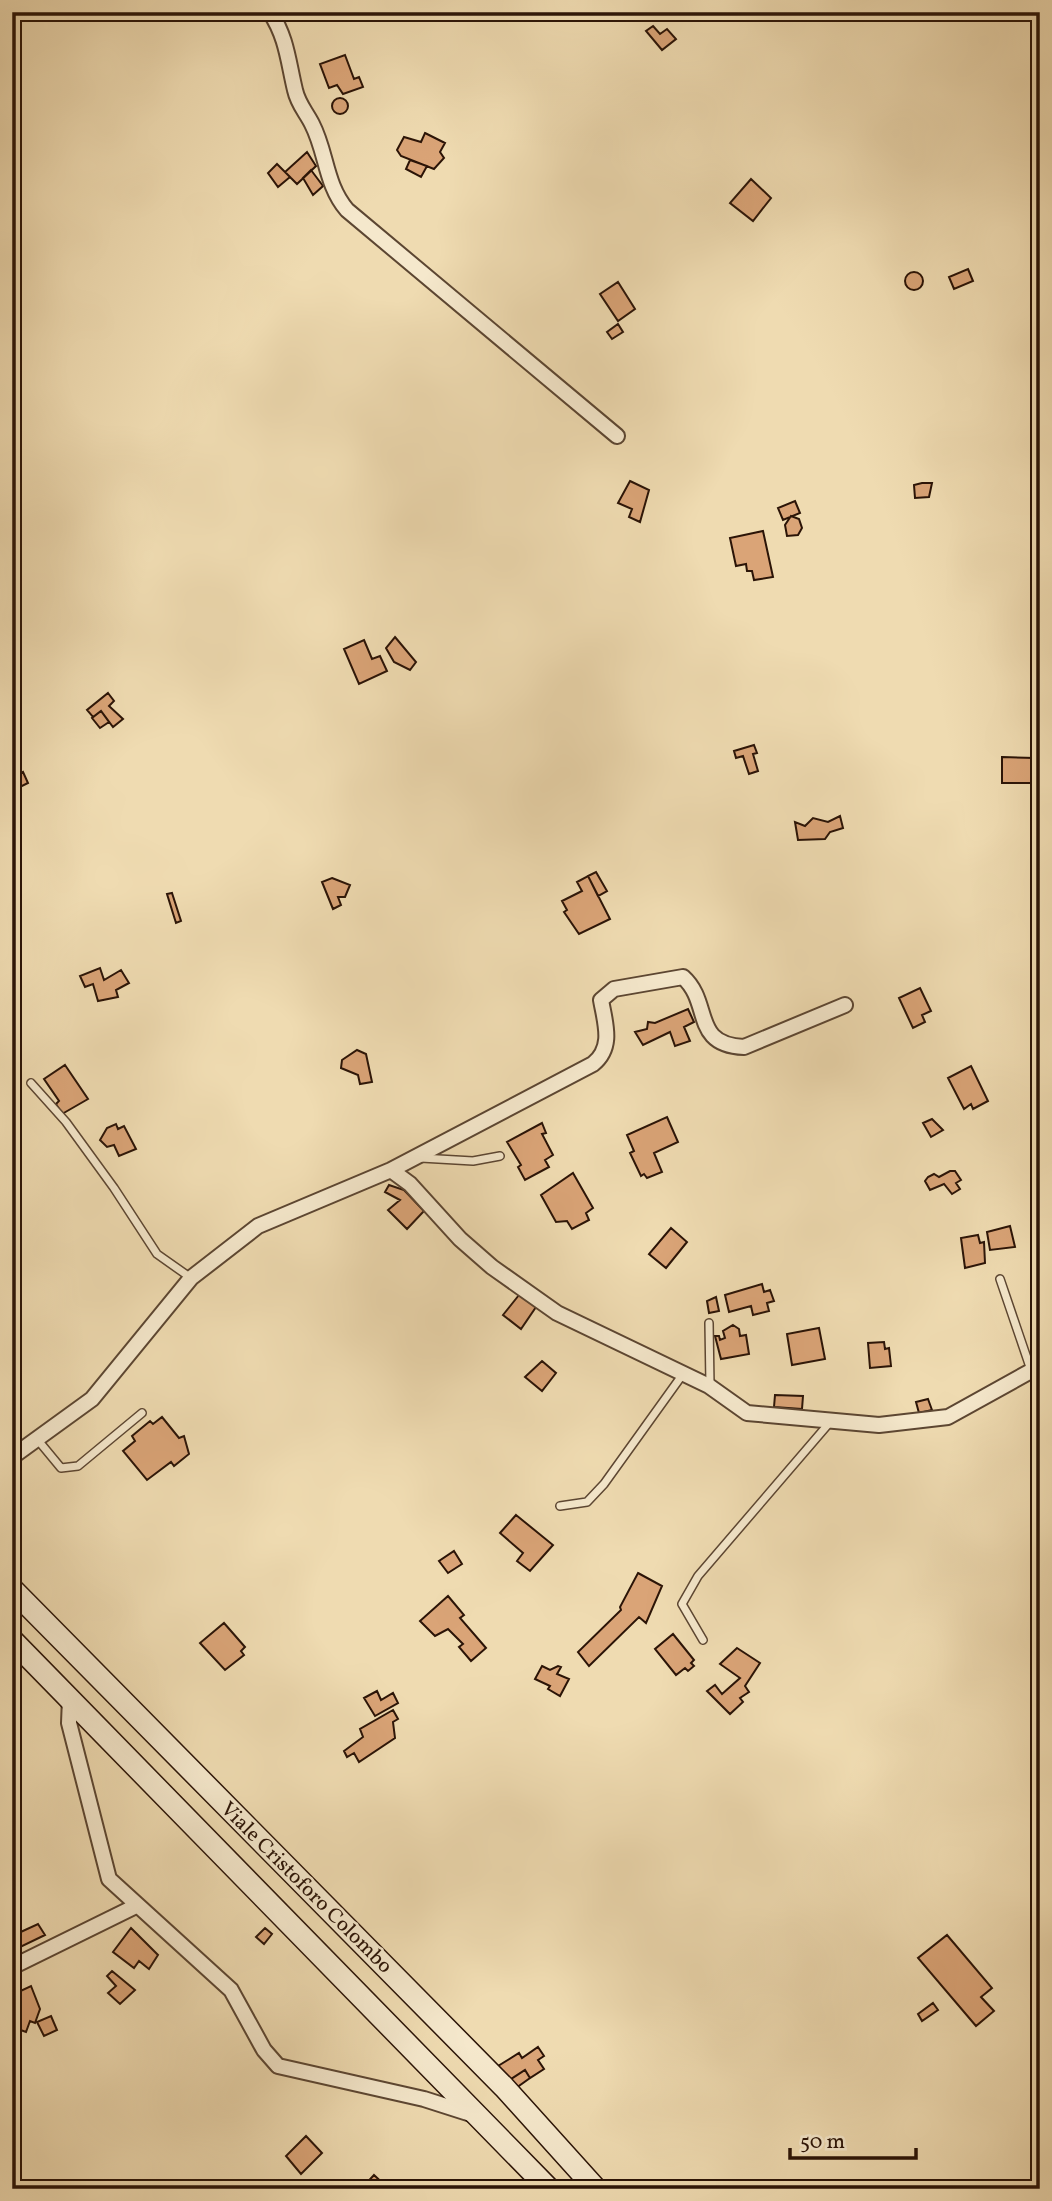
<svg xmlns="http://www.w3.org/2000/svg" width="1052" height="2201" font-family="Vollkorn,serif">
<rect width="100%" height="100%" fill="#efdbb1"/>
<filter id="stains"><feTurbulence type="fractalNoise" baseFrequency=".00286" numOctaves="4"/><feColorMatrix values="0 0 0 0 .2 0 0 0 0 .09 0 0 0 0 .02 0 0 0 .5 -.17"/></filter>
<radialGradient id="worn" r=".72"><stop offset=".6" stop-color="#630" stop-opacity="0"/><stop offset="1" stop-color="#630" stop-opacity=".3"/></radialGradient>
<path fill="#daa477" stroke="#2b1407" stroke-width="2" d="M 653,26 L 660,34 L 667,29 L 676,39 L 662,50 L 646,31 Z
M 345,55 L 354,79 L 359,77 L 363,87 L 343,94 L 337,85 L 329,88 L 320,64 Z
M332 106a8 8 0 1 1 16 0a8 8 0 1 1-16 0Z
M 425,133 L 445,143 L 440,152 L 444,158 L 434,169 L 401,156 L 397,150 L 404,137 L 421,142 Z
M 307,152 L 316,166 L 297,184 L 285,172 Z
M 410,160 L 427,166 L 421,177 L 406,169 Z
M 277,164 L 290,177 L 278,187 L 268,173 Z
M 311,170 L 323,186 L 313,195 L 303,178 Z
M 751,179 L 771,198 L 753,221 L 730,203 Z
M 968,269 L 973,281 L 954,289 L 949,277 Z
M905 281a9 9 0 1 1 18 0a9 9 0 1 1-18 0Z
M 618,282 L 635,309 L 618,321 L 600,294 Z
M 618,324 L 623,332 L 612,339 L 607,332 Z
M 630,481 L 649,490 L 640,522 L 629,517 L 632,509 L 618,503 Z
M 922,483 L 932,483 L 929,497 L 915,498 L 914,485 Z
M 795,501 L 800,513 L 783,520 L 778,508 Z
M 791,516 L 799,519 L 802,528 L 798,535 L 787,536 L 785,525 Z
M 763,531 L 773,577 L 754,580 L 752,571 L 747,571 L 746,564 L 736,566 L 730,538 Z
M 395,637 L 416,662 L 410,670 L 394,662 L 386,648 Z
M 364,640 L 372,659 L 380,656 L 387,671 L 359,684 L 344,649 Z
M 108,693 L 114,701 L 109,706 L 123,719 L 113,727 L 101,711 L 93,717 L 87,710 Z
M 101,711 L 109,722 L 100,728 L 92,718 Z
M 754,745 L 757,753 L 753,754 L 758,771 L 749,774 L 743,756 L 736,758 L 734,751 Z
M 1002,757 L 1034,758 L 1034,783 L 1002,783 Z
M 23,772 L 28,783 L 12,791 L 12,778 Z
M 840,816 L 843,828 L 830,832 L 825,839 L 798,840 L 795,822 L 805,826 L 813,818 L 828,822 Z
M 596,872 L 607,891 L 598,896 L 588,876 Z
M 588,876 L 610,919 L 579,934 L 564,912 L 567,910 L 562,901 L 582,891 L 577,882 Z
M 332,878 L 350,885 L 345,897 L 338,897 L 341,905 L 333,909 L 322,882 Z
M 172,893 L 181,921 L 176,923 L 167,894 Z
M 100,968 L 104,980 L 121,970 L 129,983 L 116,990 L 118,997 L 98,1001 L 93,984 L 85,987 L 80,976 Z
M 920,988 L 931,1011 L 922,1015 L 925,1022 L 913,1028 L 899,998 Z
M 688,1009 L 694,1022 L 684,1027 L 690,1041 L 675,1046 L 670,1032 L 643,1045 L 635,1032 L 647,1029 L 648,1022 L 655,1023 Z
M 357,1050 L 366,1054 L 372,1082 L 360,1084 L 358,1075 L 341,1068 L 342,1060 Z
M 65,1065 L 88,1099 L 62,1114 L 56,1104 L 59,1101 L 44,1079 Z
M 971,1066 L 988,1101 L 973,1109 L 971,1104 L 964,1109 L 948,1078 Z
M 667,1117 L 678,1142 L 654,1153 L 662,1172 L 647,1178 L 644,1174 L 641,1176 L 630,1153 L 634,1151 L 627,1135 Z
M 932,1119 L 943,1130 L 931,1137 L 923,1123 Z
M 542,1123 L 546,1133 L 542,1134 L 553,1155 L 545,1160 L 549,1167 L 525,1180 L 518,1167 L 521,1165 L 507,1142 Z
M 116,1124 L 118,1129 L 124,1126 L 136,1149 L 119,1156 L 114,1145 L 107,1147 L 100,1140 L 107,1128 Z
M 950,1171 L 955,1171 L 961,1180 L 956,1183 L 960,1189 L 952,1194 L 944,1184 L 930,1190 L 925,1181 L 928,1177 L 934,1174 L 939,1177 Z
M 573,1173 L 593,1208 L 586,1213 L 589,1220 L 572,1229 L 567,1221 L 556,1222 L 541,1195 Z
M 389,1185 L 404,1190 L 424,1211 L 407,1229 L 388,1210 L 400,1200 L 385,1192 Z
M 1010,1226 L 1015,1247 L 990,1250 L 987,1232 Z
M 671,1228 L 687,1242 L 666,1268 L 649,1254 Z
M 978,1235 L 980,1243 L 984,1242 L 985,1263 L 965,1268 L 961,1238 Z
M 762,1284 L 764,1292 L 770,1290 L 774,1301 L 767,1303 L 769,1311 L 753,1315 L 751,1306 L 729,1312 L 725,1295 Z
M 519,1295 L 536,1307 L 521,1329 L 503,1315 Z
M 716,1297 L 719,1311 L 709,1313 L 707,1301 Z
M 733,1325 L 739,1329 L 740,1336 L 746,1335 L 749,1354 L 721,1359 L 715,1336 L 719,1336 L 720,1340 L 725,1338 L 723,1331 Z
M 819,1328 L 825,1359 L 792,1365 L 787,1334 Z
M 884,1342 L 885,1349 L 889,1348 L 891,1366 L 870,1368 L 868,1343 Z
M 542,1361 L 556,1373 L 542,1391 L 525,1377 Z
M 775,1395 L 803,1396 L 802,1409 L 774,1407 Z
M 928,1399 L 932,1410 L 919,1413 L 916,1402 Z
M 162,1417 L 179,1438 L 184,1436 L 189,1454 L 174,1466 L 171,1462 L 147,1480 L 123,1451 L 135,1441 L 132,1436 L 150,1421 L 153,1424 Z
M 516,1515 L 553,1545 L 530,1571 L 517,1561 L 523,1553 L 500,1533 Z
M 454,1551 L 462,1564 L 448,1573 L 439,1561 Z
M 638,1573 L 662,1586 L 646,1623 L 639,1617 L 589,1666 L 578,1652 L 621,1610 L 620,1607 Z
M 448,1596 L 464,1615 L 460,1618 L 486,1648 L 471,1661 L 459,1647 L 463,1644 L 448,1629 L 435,1636 L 420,1621 Z
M 224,1623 L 245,1647 L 241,1651 L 244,1655 L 225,1670 L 200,1643 Z
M 673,1634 L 694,1660 L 691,1663 L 694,1666 L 688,1671 L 685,1668 L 676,1675 L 655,1649 Z
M 737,1648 L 760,1663 L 745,1686 L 749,1692 L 740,1698 L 743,1702 L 730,1714 L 707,1691 L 715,1685 L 722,1694 L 740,1678 L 720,1664 Z
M 542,1666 L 550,1670 L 558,1666 L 561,1667 L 557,1674 L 569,1679 L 560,1696 L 548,1689 L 550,1686 L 535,1679 Z
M 377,1691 L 381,1700 L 393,1693 L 398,1703 L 375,1716 L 364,1698 Z
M 393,1710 L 398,1719 L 393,1722 L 395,1738 L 359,1762 L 354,1753 L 347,1757 L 344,1751 L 363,1737 L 360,1729 Z
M 38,1924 L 45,1935 L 12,1951 L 12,1936 Z
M 131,1928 L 158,1955 L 149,1969 L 139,1961 L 134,1968 L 113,1952 Z
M 265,1928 L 272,1934 L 264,1944 L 256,1937 Z
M 947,1935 L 992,1988 L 981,1997 L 994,2011 L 976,2026 L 918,1958 Z
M 112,1971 L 135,1990 L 120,2004 L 108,1993 L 116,1986 L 107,1976 Z
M 31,1986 L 40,2009 L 35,2023 L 30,2021 L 26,2032 L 12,2027 L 12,1995 Z
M 933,2003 L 938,2010 L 922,2021 L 918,2014 Z
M 51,2016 L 57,2030 L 44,2036 L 37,2022 Z
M 538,2047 L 544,2056 L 538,2060 L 544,2069 L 530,2078 L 525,2070 L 508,2081 L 498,2066 L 519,2053 L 522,2058 Z
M 525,2070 L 530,2078 L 516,2088 L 511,2079 Z
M 306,2136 L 322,2153 L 301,2174 L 286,2156 Z
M 374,2175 L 389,2189 L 361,2189 Z"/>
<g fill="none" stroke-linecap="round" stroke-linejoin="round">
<g stroke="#5c4632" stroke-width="10">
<path id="service" d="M 31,1083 L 66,1122 L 114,1188 L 157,1254 L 191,1278
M 421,1158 L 473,1161 L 500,1156
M 1000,1279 L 1031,1370
M 709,1323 L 710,1385
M 37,1439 L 61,1468 L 78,1466 L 142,1413
M 560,1506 L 587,1502 L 604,1484 L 683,1374
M 703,1640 L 682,1604 L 698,1576 L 831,1421"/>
</g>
<g stroke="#5c4632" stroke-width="18">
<path id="minor" d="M 270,12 C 287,38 288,61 295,90 C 298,104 306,112 312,124 C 327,153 325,184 347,210 L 617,436
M 391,1170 L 410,1184 L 460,1239 L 492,1267 L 557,1313 L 709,1386 L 747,1413 L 879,1425 L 948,1417 L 1040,1366
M 12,1457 L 92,1399 L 191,1278 L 258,1226 L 391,1170 L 593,1064 C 614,1047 605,1023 601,1000 L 614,989 L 683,977 C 712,1003 691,1045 744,1047 L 845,1005
M 70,1698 L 69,1723 L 109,1879 L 231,1990 L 264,2050 L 278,2066 L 424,2099 L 474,2115
M 12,1967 L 136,1906"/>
</g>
<g stroke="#2b1407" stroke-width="24">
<path id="secondary" d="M 12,1589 L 504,2087 L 596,2189
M 12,1640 L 549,2189"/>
</g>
<use href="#service" stroke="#f5e8cc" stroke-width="7"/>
<use href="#minor" stroke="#f5e8cc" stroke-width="14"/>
<use href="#secondary" stroke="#f5e8cc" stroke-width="21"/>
</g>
<g text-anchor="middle" stroke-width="5" stroke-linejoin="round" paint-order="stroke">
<g font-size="21" fill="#2b1407" stroke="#f5e8cc">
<text transform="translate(307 1887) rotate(45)" y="7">Viale Cristoforo Colombo</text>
</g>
</g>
<rect width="1052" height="2201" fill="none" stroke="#efdbb1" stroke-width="42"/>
<rect x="14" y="14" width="1024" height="2173" fill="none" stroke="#2b1407" stroke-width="3.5"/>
<rect x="21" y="21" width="1010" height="2159" fill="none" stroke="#2b1407" stroke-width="2"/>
<path d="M790 2148v10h126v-10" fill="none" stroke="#2b1407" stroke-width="3.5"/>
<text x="800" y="2148" font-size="21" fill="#2b1407" stroke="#f5e8cc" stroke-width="5" paint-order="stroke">50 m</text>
<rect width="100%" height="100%" filter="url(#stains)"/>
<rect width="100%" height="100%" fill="url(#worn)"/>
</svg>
